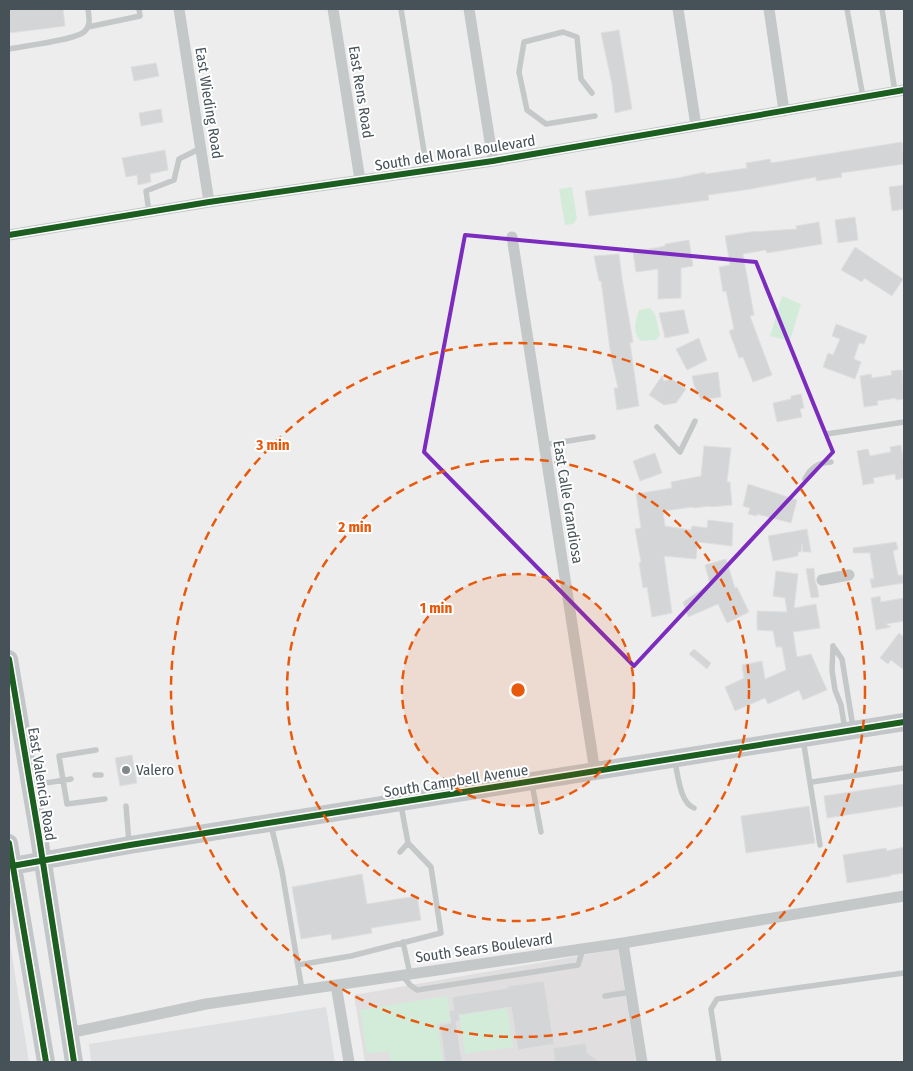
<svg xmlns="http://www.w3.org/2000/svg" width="913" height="1071" font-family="'Fira Sans Condensed',sans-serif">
<rect width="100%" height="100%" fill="#eeeded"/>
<path fill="#e0dedf" d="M 618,949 L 636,1062 L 365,1062 L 354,995 Z"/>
<path fill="#dedfe0" d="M 9,937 L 29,1062 L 9,1062 Z
M 326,1007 L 335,1062 L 91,1062 L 89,1044 Z"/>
<path fill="#d3ecd9" d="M 572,187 L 577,219 L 573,224 L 565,225 L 559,189 Z
M 782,296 L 801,304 L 790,341 L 770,336 Z
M 650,308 L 655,314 L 660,335 L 656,340 L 641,341 C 632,332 635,321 639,310 Z
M 447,996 L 451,1021 L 437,1024 L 443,1062 L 391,1062 L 389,1051 L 367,1054 L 360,1010 Z
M 507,1008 L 513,1047 L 465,1054 L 459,1015 Z"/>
<path fill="#d4d5d6" stroke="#dfdfe0" d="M 9,9 L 63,9 L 65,26 L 9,33 Z
M 619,30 L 632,109 L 615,113 L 612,84 L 601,33 Z
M 156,63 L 159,76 L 134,81 L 131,67 Z
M 161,109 L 163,122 L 141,126 L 139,113 Z
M 902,142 L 904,164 L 841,173 L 842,177 L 816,181 L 816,177 L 751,189 L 708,195 L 709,200 L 589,216 L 585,191 L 678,178 L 705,172 L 705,174 L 747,168 L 746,163 L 770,159 L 771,163 Z
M 165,150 L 168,170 L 150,174 L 151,182 L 138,185 L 137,175 L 126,177 L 122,158 Z
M 904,185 L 904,209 L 892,211 L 889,187 Z
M 855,217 L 858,240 L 838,243 L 835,220 Z
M 819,222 L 822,244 L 767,253 L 766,250 L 743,254 L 754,315 L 750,316 L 772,375 L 753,382 L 743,357 L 739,358 L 729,331 L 734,329 L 726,291 L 723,292 L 719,267 L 730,265 L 725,236 L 750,232 L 797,229 L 796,226 Z
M 689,240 L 693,266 L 681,268 L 681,298 L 658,299 L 658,269 L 636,272 L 633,252 L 665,246 L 665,244 Z
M 855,247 L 903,279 L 892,296 L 864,278 L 862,282 L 841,270 Z
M 619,254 L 622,278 L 633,342 L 630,343 L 639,406 L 617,410 L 614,388 L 618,388 L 611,357 L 601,281 L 599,281 L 594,256 Z
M 682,310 L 684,310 L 689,333 L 665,338 L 659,313 Z
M 836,324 L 867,336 L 864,344 L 859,343 L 854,359 L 861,362 L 855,379 L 823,367 L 828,353 L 833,355 L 840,339 L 832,336 Z
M 699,338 L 707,360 L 687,370 L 676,349 Z
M 902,370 L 904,399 L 896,400 L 896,398 L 877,401 L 878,405 L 864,407 L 860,376 L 871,374 L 872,378 L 892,375 L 891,371 Z
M 718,372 L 721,397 L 701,400 L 694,385 L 692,376 Z
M 662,376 L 664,381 L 672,379 L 686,389 L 676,403 L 664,405 L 649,395 Z
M 801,394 L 804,408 L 800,409 L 802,417 L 777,422 L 773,403 L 791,399 L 791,396 Z
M 901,445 L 904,464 L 904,478 L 896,480 L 895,474 L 873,478 L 874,483 L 863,485 L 857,451 L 868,449 L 870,456 L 891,452 L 890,447 Z
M 704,446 L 731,448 L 727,482 L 730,482 L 732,505 L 710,507 L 710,506 L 694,508 L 693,507 L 663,511 L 665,526 L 691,530 L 692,526 L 707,528 L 708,520 L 733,523 L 732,546 L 698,542 L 696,559 L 664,556 L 672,613 L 652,617 L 647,587 L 643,588 L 639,563 L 641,562 L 635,529 L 641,528 L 636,494 L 672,488 L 671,482 L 701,476 Z
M 655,453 L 662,473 L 640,481 L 633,461 Z
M 748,484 L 797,500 L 791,523 L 757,514 L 757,516 L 748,514 L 750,508 L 743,506 Z
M 807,529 L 811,552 L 803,552 L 802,544 L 801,552 L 798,552 L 798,556 L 773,561 L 768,536 Z
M 896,542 L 898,549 L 893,551 L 898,575 L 903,575 L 904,583 L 872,588 L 870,579 L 874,579 L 870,553 L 853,553 L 853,548 Z
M 726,559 L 735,588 L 737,587 L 749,612 L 727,623 L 718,604 L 688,617 L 683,602 L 710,584 L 705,565 Z
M 814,568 L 815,581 L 817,586 L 819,597 L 811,598 L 806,569 Z
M 776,571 L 798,574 L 794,608 L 816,604 L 820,628 L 793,632 L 797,657 L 811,654 L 827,690 L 803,700 L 799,690 L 768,704 L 765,698 L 735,711 L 725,687 L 744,678 L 742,665 L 762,661 L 765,679 L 786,670 L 782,647 L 776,647 L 773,631 L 757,630 L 757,611 L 787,612 L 785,598 L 773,596 Z
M 880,596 L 881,602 L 904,598 L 904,621 L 886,624 L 891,627 L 876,630 L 871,598 Z
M 899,633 L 904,637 L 904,670 L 891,660 L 888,664 L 880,658 Z
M 694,649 L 711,663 L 707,669 L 689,654 Z
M 132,755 L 137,783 L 120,786 L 115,758 Z
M 904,784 L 904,806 L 827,818 L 824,796 Z
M 809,806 L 815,843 L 746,853 L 741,816 Z
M 904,847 L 904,873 L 891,875 L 891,876 L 847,883 L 843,855 L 886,848 L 887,851 Z
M 362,874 L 367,904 L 417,896 L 421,920 L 371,928 L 372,933 L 332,940 L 331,934 L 301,939 L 292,887 Z
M 544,981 L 554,1044 L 518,1050 L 511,1007 L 459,1015 L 460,1020 L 456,1022 L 462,1062 L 445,1062 L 440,1025 L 451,1023 L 449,1011 L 454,1010 L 452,997 L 508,988 L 508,986 Z
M 586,1043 L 587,1053 L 600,1062 L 555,1062 L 553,1048 Z"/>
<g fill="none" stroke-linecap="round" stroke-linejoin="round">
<path stroke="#c4c8c9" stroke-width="5.5" d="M 401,9 L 427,170
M 847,9 L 863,97
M 882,9 L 895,92
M 88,27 L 140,16 L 139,9
M 9,49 C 23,46 78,40 85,31 C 91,25 89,17 88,9
M 592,93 L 581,79 L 577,37 L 563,32 L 524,42 L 519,72 L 527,110 L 546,124 L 595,116
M 149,212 L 146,191 L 174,180 L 179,159 L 201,148
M 657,427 L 680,452 L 695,421
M 827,434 L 904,422
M 543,445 L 593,437
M 805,479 C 811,467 818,463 831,462
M 833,646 L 842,659 L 853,727
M 833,646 L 832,670 L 835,690 L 841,705 L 845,730
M 803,739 L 820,845
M 96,750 L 59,756 L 67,804 L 105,799
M 675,762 C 678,775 680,803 694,808
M 95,775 L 101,775
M 812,782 L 904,768
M 532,784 L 541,832
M 33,785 L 71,779
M 126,806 L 129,843
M 271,825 L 282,871 L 302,990
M 400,852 L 408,843 L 401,805
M 403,942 L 410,974
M 298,965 L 351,956 L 441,933 L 431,867 L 408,843
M 403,976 L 410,985 L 417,990 L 578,965 L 583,949
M 605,996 L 631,992
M 719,1062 L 711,1009 L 717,999 L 904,973"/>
<path stroke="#c4c8c9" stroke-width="11" d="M 179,9 L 209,202
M 333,9 L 360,180
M 469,9 L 493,161
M 678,9 L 696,126
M 769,9 L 784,111
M 9,235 L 209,202 L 493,161 L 904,90
M 512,237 L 595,772
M 822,580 L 849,575
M 623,943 L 642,1062
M 336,985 L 349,1062
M 69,1033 L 206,1004 L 623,943 L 904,896"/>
<path stroke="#c3c6c8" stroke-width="18" d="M 9,659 L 39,837 L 74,1062
M 9,843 L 46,1062
M 12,866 L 130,845 L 904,722"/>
<g stroke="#fff" stroke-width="9">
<path id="cycleway" d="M 9,235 L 209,202 L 493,161 L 904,90
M 9,659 L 39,837 L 74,1062
M 9,843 L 46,1062
M 12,866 L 130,845 L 904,722"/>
</g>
<use href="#cycleway" stroke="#1b5e20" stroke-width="6"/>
</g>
<path fill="none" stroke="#7b2cbf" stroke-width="4" stroke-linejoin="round" d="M 465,235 L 756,262 L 833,452 L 634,666 L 424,452 Z"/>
<circle cx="518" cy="690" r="116" fill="#e8590c" fill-opacity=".12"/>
<g fill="none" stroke="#e8590c" stroke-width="2.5" stroke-dasharray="9 6">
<circle cx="518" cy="690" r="116"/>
<circle cx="518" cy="690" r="231"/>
<circle cx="518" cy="690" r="347"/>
</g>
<circle fill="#81888c" stroke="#fff" stroke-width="2" cx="126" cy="770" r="5"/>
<g text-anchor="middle" stroke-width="4" stroke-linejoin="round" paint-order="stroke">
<g font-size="15" fill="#465258" stroke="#fff">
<text transform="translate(361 92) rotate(81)" y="5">East Rens Road</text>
<text transform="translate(209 103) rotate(81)" y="5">East Wieding Road</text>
<text transform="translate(455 153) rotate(-9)" y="5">South del Moral Boulevard</text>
<text transform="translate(568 502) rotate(81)" y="5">East Calle Grandiosa</text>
<text transform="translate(456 781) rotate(-9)" y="5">South Campbell Avenue</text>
<text transform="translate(42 784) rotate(81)" y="5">East Valencia Road</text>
<text transform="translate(484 948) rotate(-8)" y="5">South Sears Boulevard</text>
</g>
<g font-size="15" fill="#465258" stroke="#fff" text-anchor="start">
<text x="136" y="775">Valero</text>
</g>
</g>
<circle cx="518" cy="690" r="8" fill="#e8590c" stroke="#fff" stroke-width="2.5"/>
<g font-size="15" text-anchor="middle" font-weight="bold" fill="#e8590c" stroke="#fff" stroke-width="4" stroke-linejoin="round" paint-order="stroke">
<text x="273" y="450">3 min</text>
<text x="355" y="532">2 min</text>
<text x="436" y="613">1 min</text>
</g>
<rect width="913" height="1071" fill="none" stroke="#465258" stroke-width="20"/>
</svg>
